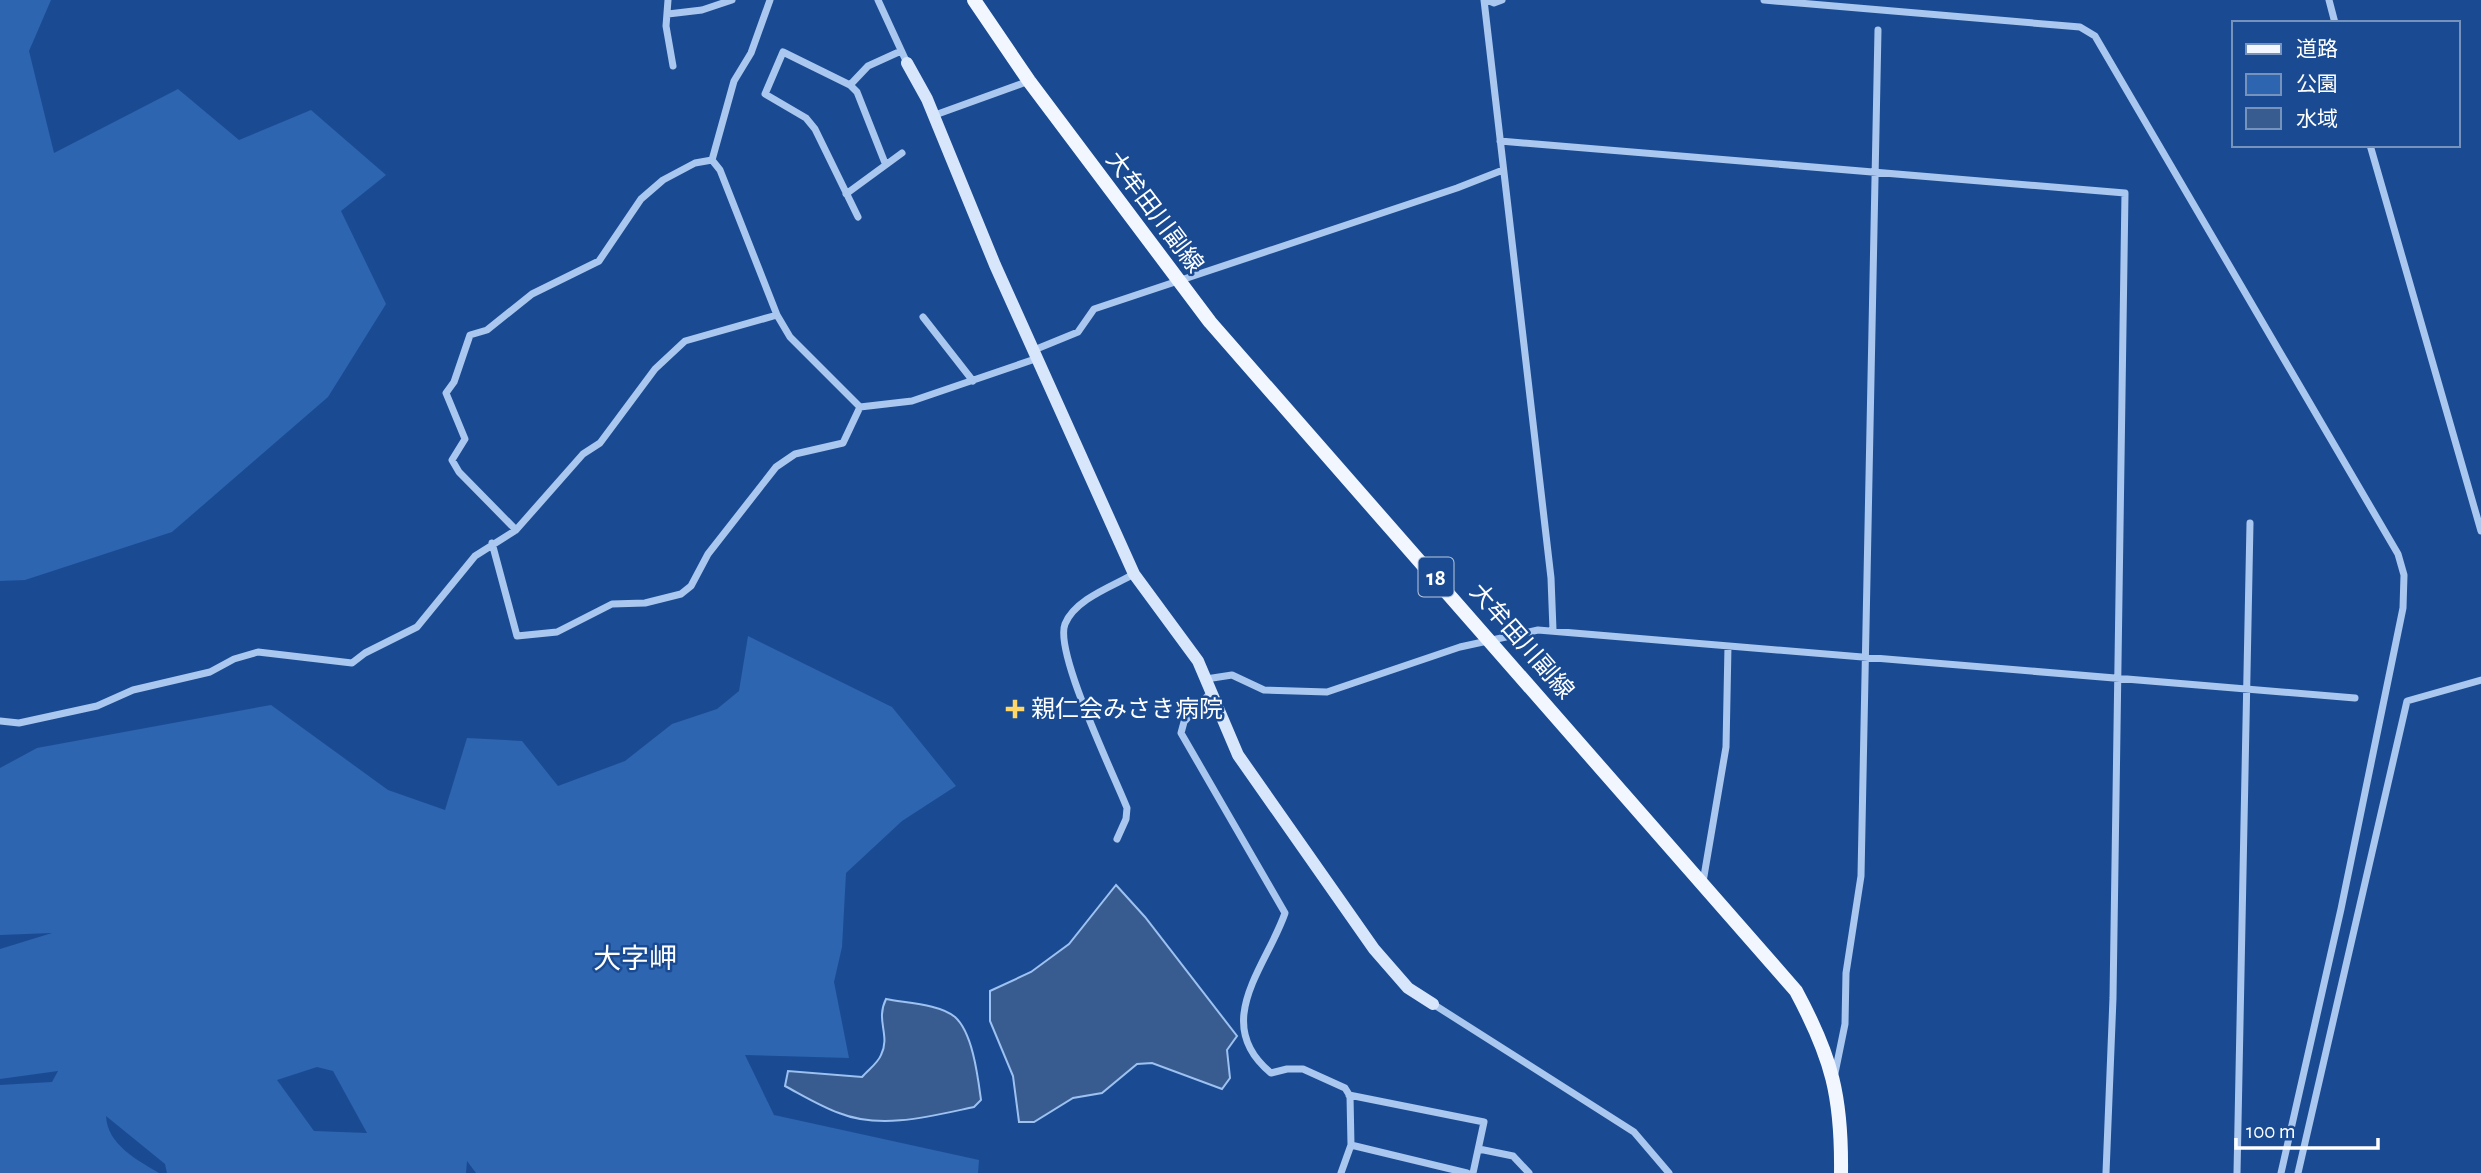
<svg xmlns="http://www.w3.org/2000/svg" width="2481" height="1173" font-family="'Alegreya Sans','Noto Sans JP',sans-serif">
<rect width="100%" height="100%" fill="#1a4b92"/>
<path fill="#2d65b0" fill-rule="evenodd" d="M 0,0 L 51,0 L 29,51 L 54,153 L 178,89 L 239,140 L 311,110 L 386,175 L 341,211 L 386,304 L 328,397 L 172,532 L 25,580 L 0,581 Z
M 748,636 L 892,707 L 956,786 L 902,821 L 846,873 L 842,947 L 834,982 L 849,1058 L 745,1055 L 774,1115 L 979,1160 L 978,1173 L 476,1173 L 467,1161 L 466,1173 L 167,1173 L 165,1164 L 106,1116 C 107,1144 137,1160 159,1173 L 0,1173 L 0,1085 L 52,1082 L 58,1071 L 0,1079 L 0,949 L 52,933 L 0,935 L 0,768 L 37,748 L 271,705 L 388,790 L 445,810 L 467,738 L 522,741 L 558,786 L 625,761 L 672,724 L 717,709 L 739,691 ZM 317,1067 L 333,1071 L 367,1133 L 314,1131 L 277,1080 Z"/>
<path fill="#395c90" stroke="#9dc2f1" stroke-width="2" d="M 1116,885 L 1145,917 L 1237,1036 L 1227,1050 L 1230,1078 L 1222,1089 L 1152,1063 L 1137,1064 L 1102,1093 L 1073,1098 L 1034,1122 L 1019,1122 L 1013,1076 L 990,1021 L 990,991 L 1031,972 L 1069,944 Z
M 886,999 C 906,1003 940,1004 955,1017 C 973,1033 978,1078 981,1100 L 974,1107 C 932,1116 881,1130 839,1113 C 820,1106 802,1095 785,1086 L 788,1071 L 862,1077 C 868,1070 878,1063 881,1055 C 891,1035 875,1021 886,999 Z"/>
<g fill="none" stroke-linecap="round" stroke-linejoin="round">
<path stroke="#aac7ef" stroke-width="7" d="M 668,0 L 666,26 L 673,66
M 878,0 L 907,63
M 1484,0 L 1551,578 L 1553,630
M 1487,0 L 1494,3 L 1502,0
M 1764,0 L 2080,27 L 2095,36 L 2398,554 L 2404,575 L 2403,608 L 2341,909 L 2281,1173
M 2329,0 L 2335,23
M 668,14 L 702,10 L 732,0
M 850,85 L 857,92 L 885,163
M 935,115 L 1029,81
M 1500,141 L 2125,193 L 2113,998 L 2106,1173
M 2370,145 L 2481,531
M 712,160 L 720,170 L 777,315 L 790,337 L 860,407 L 912,401 L 1038,358
M 712,160 L 734,81 L 751,53 L 770,0
M 846,194 L 902,153
M 858,217 L 815,129 L 806,118 L 765,94 L 783,52 L 850,85 L 868,66 L 901,51
M 923,317 L 973,381
M 1034,350 L 1078,332 L 1094,309 L 1457,188 L 1503,170
M 516,530 L 459,472 L 452,460 L 465,439 L 446,393 L 454,382 L 470,335 L 487,330 L 532,294 L 599,261 L 641,199 L 663,180 L 695,163 L 712,160
M 492,543 L 517,636 L 557,632 L 612,604 L 645,603 L 681,594 L 691,586 L 708,554 L 776,467 L 795,454 L 843,443 L 860,407
M 1206,679 L 1232,675 L 1264,690 L 1327,692 L 1460,647 L 1538,630 L 2355,698
M 1211,692 L 1184,722 L 1181,733 L 1285,913 C 1267,966 1210,1023 1271,1073 L 1287,1069 L 1303,1069 L 1345,1088 L 1350,1096 L 1351,1145 L 1341,1173
M 0,721 L 19,723 L 97,706 L 133,690 L 210,672 L 234,659 L 258,652 L 352,663 L 365,653 L 417,627 L 475,556 L 516,530 L 583,454 L 600,443 L 655,369 L 685,341 L 777,315
M 1117,839 L 1126,819 L 1127,808 C 1114,775 1054,652 1065,624 C 1075,599 1113,586 1134,574
M 1703,882 L 1726,747 L 1728,646
M 1433,1004 L 1634,1132 L 1669,1173
M 1835,1073 L 1845,1024 L 1846,973 L 1861,876 L 1878,30
M 1349,1095 L 1484,1122 L 1473,1173
M 1351,1145 L 1467,1173
M 1479,1149 L 1513,1156 L 1529,1173
M 2237,1173 L 2250,523
M 2298,1173 L 2407,701 L 2481,680"/>
<path stroke="#d7e6fb" stroke-width="12" d="M 907,63 L 927,99 L 995,265 L 1134,574 L 1198,661 L 1238,755 L 1374,949 L 1408,988 L 1433,1004"/>
<path stroke="#f2f7ff" stroke-width="14" d="M 974,0 L 1029,81 L 1210,322 L 1796,991 C 1832,1058 1842,1097 1841,1173"/>
</g>
<path fill="#ffd768" stroke="#1a4b92" stroke-width="2.5" d="M1011.5 698.5h7v7h7v7h-7v7h-7v-7h-7v-7h7z"/>
<g text-anchor="middle" stroke-width="5" stroke-linejoin="round" paint-order="stroke">
<rect fill="#1a4b92" stroke="#bac9de" stroke-width="2" x="1418.5" y="557.5" width="35" height="39" rx="5"/>
<g font-size="23" font-weight="bold" fill="#fff">
<text x="1436" y="585">18</text>
</g>
<g font-size="24" fill="#fff" stroke="#1a4b92">
<text transform="translate(1155 212) rotate(53)" y="8">大牟田川副線</text>
<text transform="translate(1522 641) rotate(49)" y="8">大牟田川副線</text>
</g>
<g font-size="24" fill="#fff" stroke="#1a4b92" text-anchor="start">
<text x="1031" y="717">親仁会みさき病院</text>
</g>
<g font-size="28" fill="#fff" stroke="#1a4b92">
<text x="635" y="968">大字岬</text>
</g>
</g>
<rect x="2232" y="21" width="228" height="126" fill="#1a4b92" stroke="#7693be" stroke-width="2"/>
<rect x="2246" y="44" width="35" height="10" fill="#f2f7ff" stroke="#7693be" stroke-width="2"/>
<text x="2296" y="56" font-size="21" fill="#ffffff">道路</text>
<rect x="2246" y="74" width="35" height="21" fill="#2d65b0" stroke="#7693be" stroke-width="2"/>
<text x="2296" y="91" font-size="21" fill="#ffffff">公園</text>
<rect x="2246" y="108" width="35" height="21" fill="#395c90" stroke="#7693be" stroke-width="2"/>
<text x="2296" y="126" font-size="21" fill="#ffffff">水域</text>
<path d="M2236 1138v10h142v-10" fill="none" stroke="#ffffff" stroke-width="3.5"/>
<text x="2246" y="1138" font-size="21" fill="#ffffff" stroke="#1a4b92" stroke-width="5" paint-order="stroke">100 m</text>
</svg>
